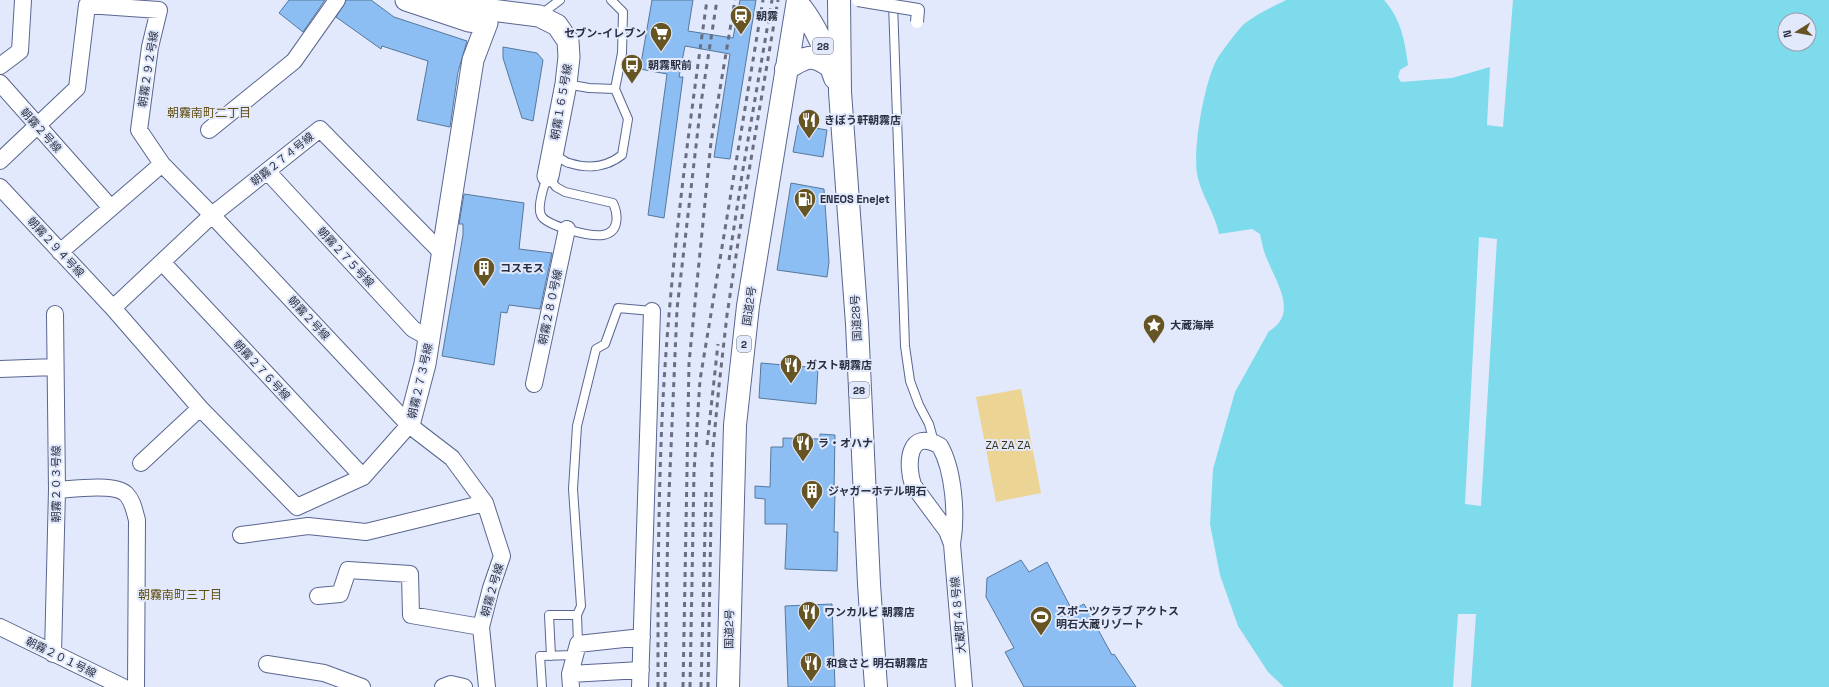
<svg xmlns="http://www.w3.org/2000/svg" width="1829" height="687" font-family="'Space Grotesk','Noto Sans JP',sans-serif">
<rect width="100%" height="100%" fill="#e2e9fc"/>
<path fill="#ecd494" d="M 1021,389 L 1041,493 L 996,502 L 976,397 Z"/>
<path fill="#7ddbec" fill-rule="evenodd" d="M 1286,0 L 1384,0 C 1401,19 1405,41 1408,65 L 1400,70 L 1398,77 L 1401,82 L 1452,78 L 1490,67 L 1487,125 L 1503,127 L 1513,0 L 1829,0 L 1829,687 L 1471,687 L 1476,614 L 1458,614 L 1453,687 L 1284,687 L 1268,672 L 1238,626 L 1220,575 L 1210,524 L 1213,469 L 1235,392 L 1269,331 C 1299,314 1276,282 1267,259 C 1263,251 1262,242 1260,234 L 1252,229 L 1219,234 C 1215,213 1201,195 1197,174 C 1193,147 1204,85 1216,61 C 1221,52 1237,31 1244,24 C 1257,14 1272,7 1286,0 ZM 1785,20 L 1809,20 L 1809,44 L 1785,44 ZM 1479,237 L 1497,239 L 1481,506 L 1465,504 Z"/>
<path fill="#8cbef3" stroke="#56789c" d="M 289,0 L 325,0 L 303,32 L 279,13 Z
M 346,0 L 371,0 L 394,17 L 467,41 L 458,72 L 450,127 L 417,120 L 428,61 L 382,46 L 381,49 L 336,17 Z
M 652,0 L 693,0 L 688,31 L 733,38 L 740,0 L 756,0 L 730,159 L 714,157 L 730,54 L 685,46 L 679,77 L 683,77 L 664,218 L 648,215 L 667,74 L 640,69 Z
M 503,47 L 537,53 L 543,60 L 533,121 L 522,118 L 503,58 Z
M 798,125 L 827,130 L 823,157 L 793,152 Z
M 791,183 L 824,189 L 829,262 L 827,277 L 777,270 Z
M 464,194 L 524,203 L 519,249 L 552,253 L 540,309 L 509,305 L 507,313 L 501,312 L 494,365 L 442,356 L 463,235 L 463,224 L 459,224 Z
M 761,363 L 818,368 L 816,404 L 759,398 Z
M 820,434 L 835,435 L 834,493 L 835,493 L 834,532 L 838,532 L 837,571 L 785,569 L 787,524 L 765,524 L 765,499 L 755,498 L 755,486 L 770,487 L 771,447 L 783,447 L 783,438 L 820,439 Z
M 1021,560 L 1029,572 L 1047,562 L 1072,610 L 1084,604 L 1112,655 L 1114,654 L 1136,687 L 1024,687 L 1005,652 L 1014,648 L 986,597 L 987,578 Z
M 832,604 L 835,687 L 788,687 L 785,606 Z"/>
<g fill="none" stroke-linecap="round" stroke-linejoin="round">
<g stroke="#596690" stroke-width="10">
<path id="service" d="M 893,3 L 905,346 L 910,381 L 919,405 L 929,424 L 934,442
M 540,15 L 560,0
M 566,84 L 589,88 L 615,89
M 553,153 C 558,156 564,162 569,163 C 588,169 607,167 622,155 L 628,119 L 615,89 L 622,53 L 623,12 L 611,0
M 548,176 L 556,187 L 565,192 L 613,203 C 618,214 620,232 603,235 C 591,237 545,226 541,215 C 537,207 544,184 548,176 Z
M 578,644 L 577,615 L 581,606 L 573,489 L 577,426 L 596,349 L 605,344 L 618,308 L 652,311
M 551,656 L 549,615 L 577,615
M 542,687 L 540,656 L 575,655"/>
</g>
<g stroke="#596690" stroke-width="18">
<path id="minor" d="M 0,66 L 20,51 L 23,0
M 0,83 L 111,208 L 162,164 L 212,215 L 409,425 L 452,458 L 485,503 L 502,556 L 491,588 L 481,627 L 487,687
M 209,130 L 294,61 L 337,0
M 0,161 L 77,88 L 87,5 L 159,10 L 150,47 L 139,130 L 162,164
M 267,171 L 413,329 L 429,338
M 0,187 L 113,308 L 200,408 L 297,507 L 363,477 L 409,425
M 60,252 L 111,208
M 162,262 L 363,477
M 113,308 L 212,215 L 320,129 L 443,254
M 0,369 L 55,367
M 534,384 L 567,229
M 141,463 L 200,408
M 57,490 C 73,489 115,483 126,494 C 133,501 134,510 137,520 L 136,687
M 241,535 L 308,526 L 366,532 L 485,503
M 952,544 L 947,531 L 913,485 C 906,464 908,427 940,446 C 954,471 957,516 952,544 L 964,687
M 318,596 L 340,594 L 348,570 L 410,574 L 411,615 L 481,627
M 0,627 L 123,687
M 53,654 L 57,490 L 55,314
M 267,664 L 324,673 L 362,687
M 570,674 L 578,644 L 642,637
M 443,687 L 451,684 L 464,687
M 571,687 L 570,674 L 641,670
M 640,687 L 652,311"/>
</g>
<g stroke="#596690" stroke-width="23">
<path id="tertiary" d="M 406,0 L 469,21 L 487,23
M 447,0 L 484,9 L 539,16 L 557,25 L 568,41 L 569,57 L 566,84 L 548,176
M 409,425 L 425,364 L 473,60 L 487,23"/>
</g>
<g stroke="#596690" stroke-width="24">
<path id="trunk" d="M 839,0 L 840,92 L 857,324 L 869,584 L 876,687
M 798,4 C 817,27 825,50 835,78
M 786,69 C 805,57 812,52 831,67
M 728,687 L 735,425 L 748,306 L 798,0"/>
</g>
<use href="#service" stroke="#fff" stroke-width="8"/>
<use href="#minor" stroke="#fff" stroke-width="16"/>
<use href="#tertiary" stroke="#fff" stroke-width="21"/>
<use href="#trunk" stroke="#fff" stroke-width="22"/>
<path stroke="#696f82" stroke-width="3" stroke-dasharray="5 5" stroke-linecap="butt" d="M 729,260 L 742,175 L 772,0
M 707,445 L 718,344
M 658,687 C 658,586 658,483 664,382 C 672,254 689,127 707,0
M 665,687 L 668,517 L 677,309 L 701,103 L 717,0
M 683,687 L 689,363 L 711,142 L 735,0
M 690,687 L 694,472 L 700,380 L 763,0
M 701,687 L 706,491
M 708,687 L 712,459 L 719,386 L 727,315 L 748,177 L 778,0"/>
<g stroke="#596690" stroke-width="14" stroke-linecap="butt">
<path id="pedestrian-bridge" d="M 858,0 L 918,10 L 917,22"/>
</g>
<use href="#pedestrian-bridge" stroke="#fff" stroke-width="12"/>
</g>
<defs>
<g id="station-pin" transform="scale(1.15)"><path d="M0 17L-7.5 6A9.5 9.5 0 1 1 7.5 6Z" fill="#665422" stroke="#e2e9fc"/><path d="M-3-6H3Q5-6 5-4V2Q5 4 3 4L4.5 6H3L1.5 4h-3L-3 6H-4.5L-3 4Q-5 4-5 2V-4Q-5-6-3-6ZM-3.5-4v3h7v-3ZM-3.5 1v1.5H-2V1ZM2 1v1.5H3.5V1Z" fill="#fff"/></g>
<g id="supermarket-pin" transform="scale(1.15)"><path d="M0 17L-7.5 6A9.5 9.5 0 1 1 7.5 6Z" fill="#665422" stroke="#e2e9fc"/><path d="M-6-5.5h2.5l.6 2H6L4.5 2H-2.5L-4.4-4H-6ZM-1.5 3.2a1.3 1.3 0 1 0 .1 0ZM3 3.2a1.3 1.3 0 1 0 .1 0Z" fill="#fff"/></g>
<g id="bus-pin" transform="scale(1.15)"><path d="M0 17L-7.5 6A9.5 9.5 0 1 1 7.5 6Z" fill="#665422" stroke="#e2e9fc"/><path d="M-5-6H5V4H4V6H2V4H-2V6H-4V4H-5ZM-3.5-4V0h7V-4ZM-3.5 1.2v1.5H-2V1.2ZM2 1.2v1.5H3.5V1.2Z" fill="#fff"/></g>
<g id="restaurant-pin" transform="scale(1.15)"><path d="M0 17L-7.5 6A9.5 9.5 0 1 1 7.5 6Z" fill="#665422" stroke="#e2e9fc"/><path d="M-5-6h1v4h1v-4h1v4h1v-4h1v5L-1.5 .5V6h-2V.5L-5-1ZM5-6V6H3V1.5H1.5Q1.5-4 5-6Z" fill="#fff"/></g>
<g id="fuel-pin" transform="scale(1.15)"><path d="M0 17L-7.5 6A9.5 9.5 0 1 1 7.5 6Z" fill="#665422" stroke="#e2e9fc"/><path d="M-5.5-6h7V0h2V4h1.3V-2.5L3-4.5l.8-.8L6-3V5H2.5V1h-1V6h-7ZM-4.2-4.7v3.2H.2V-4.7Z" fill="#fff"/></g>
<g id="building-pin" transform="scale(1.15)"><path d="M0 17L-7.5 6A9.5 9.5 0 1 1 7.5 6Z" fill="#665422" stroke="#e2e9fc"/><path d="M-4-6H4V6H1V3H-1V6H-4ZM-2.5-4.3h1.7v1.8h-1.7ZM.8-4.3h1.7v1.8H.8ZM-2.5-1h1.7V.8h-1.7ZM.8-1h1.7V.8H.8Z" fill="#fff"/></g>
<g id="sight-pin" transform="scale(1.15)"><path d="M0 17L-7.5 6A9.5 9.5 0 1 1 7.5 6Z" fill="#665422" stroke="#e2e9fc"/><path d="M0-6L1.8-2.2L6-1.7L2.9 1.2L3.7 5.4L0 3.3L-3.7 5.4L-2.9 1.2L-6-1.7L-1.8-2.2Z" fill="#fff"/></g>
<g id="stadium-pin" transform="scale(1.15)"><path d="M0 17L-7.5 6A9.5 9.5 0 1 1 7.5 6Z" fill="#665422" stroke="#e2e9fc"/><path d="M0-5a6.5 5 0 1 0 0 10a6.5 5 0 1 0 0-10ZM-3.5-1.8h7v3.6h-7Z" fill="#fff"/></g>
</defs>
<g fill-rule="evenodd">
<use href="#station-pin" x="741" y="16"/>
<use href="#supermarket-pin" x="661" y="33"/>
<use href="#bus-pin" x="632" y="65"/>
<use href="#restaurant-pin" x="809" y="120"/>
<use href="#fuel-pin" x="805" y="199"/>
<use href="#building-pin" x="484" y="268"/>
<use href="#sight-pin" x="1154" y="325"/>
<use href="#restaurant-pin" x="791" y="365"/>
<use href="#restaurant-pin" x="803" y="443"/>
<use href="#building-pin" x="812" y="491"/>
<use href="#restaurant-pin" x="809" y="612"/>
<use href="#stadium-pin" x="1041" y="617"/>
<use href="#restaurant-pin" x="811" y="663"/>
</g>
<g text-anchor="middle" stroke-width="4" stroke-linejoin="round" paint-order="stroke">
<g fill="#e2e9fc" stroke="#606779" stroke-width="1">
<rect x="813" y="38" width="20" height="16" rx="3"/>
<rect x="737" y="336" width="14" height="16" rx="3"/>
<rect x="849" y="382" width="20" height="16" rx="3"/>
</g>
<g font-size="10" font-weight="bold" fill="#292f41">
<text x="823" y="50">28</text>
<text x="744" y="348">2</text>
<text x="859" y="394">28</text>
</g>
<g font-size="11" font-weight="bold" fill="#292f41" stroke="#e2e9fc" text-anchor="start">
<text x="756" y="20">朝霧</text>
<text x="646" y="37" text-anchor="end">セブン-イレブン</text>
<text x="648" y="69">朝霧駅前</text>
<text x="824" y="124">きぼう軒朝霧店</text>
<text x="820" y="203">ENEOS Enejet</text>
<text x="500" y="272">コスモス</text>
<text x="1170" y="329">大蔵海岸</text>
<text x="806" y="369">ガスト朝霧店</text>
<text x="818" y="447">ラ・オハナ</text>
<text x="828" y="495">ジャガーホテル明石</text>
<text x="1056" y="615">スポーツクラブ アクトス<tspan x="1056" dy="13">明石大蔵リゾート</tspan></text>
<text x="824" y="616">ワンカルビ 朝霧店</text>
<text x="826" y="667">和食さと 明石朝霧店</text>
</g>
<g font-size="11" fill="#292f41" stroke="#e2e9fc">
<text transform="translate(148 69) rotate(-81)" y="4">朝霧２９２号線</text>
<text transform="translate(561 102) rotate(-80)" y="4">朝霧１６５号線</text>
<text transform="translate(41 130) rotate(48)" y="4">朝霧２号線</text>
<text transform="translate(282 159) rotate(-39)" y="4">朝霧２７４号線</text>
<text transform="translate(56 247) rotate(47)" y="4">朝霧２９４号線</text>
<text transform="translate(346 257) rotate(47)" y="4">朝霧２７５号線</text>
<text transform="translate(749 306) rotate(-82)" y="4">国道2号</text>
<text transform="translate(550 307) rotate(-78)" y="4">朝霧２８０号線</text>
<text transform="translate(309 318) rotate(47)" y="4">朝霧２号線</text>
<text transform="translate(856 318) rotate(-93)" y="4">国道28号</text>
<text transform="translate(262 370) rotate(47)" y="4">朝霧２７６号線</text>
<text transform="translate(420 381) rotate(-77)" y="4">朝霧２７３号線</text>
<text transform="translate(56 484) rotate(-90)" y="4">朝霧２０３号線</text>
<text transform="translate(492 590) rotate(-74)" y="4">朝霧２号線</text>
<text transform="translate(958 615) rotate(-95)" y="4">大蔵町４８号線</text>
<text transform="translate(729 629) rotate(-89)" y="4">国道2号</text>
<text transform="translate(61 657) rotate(26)" y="4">朝霧２０１号線</text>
</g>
<g font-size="11" fill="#3d3213" stroke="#e2e9fc">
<text x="1008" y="449">ZA ZA ZA</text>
</g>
<g font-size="12" fill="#614e11" stroke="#e2e9fc">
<text x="209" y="117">朝霧南町二丁目</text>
<text x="180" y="599">朝霧南町三丁目</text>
</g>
</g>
<g transform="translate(1797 32) rotate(259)"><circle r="19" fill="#e2e9fc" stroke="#989fb1"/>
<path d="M0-3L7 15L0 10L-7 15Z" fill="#665422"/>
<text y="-6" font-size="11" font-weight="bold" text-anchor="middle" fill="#292f41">N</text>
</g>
</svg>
